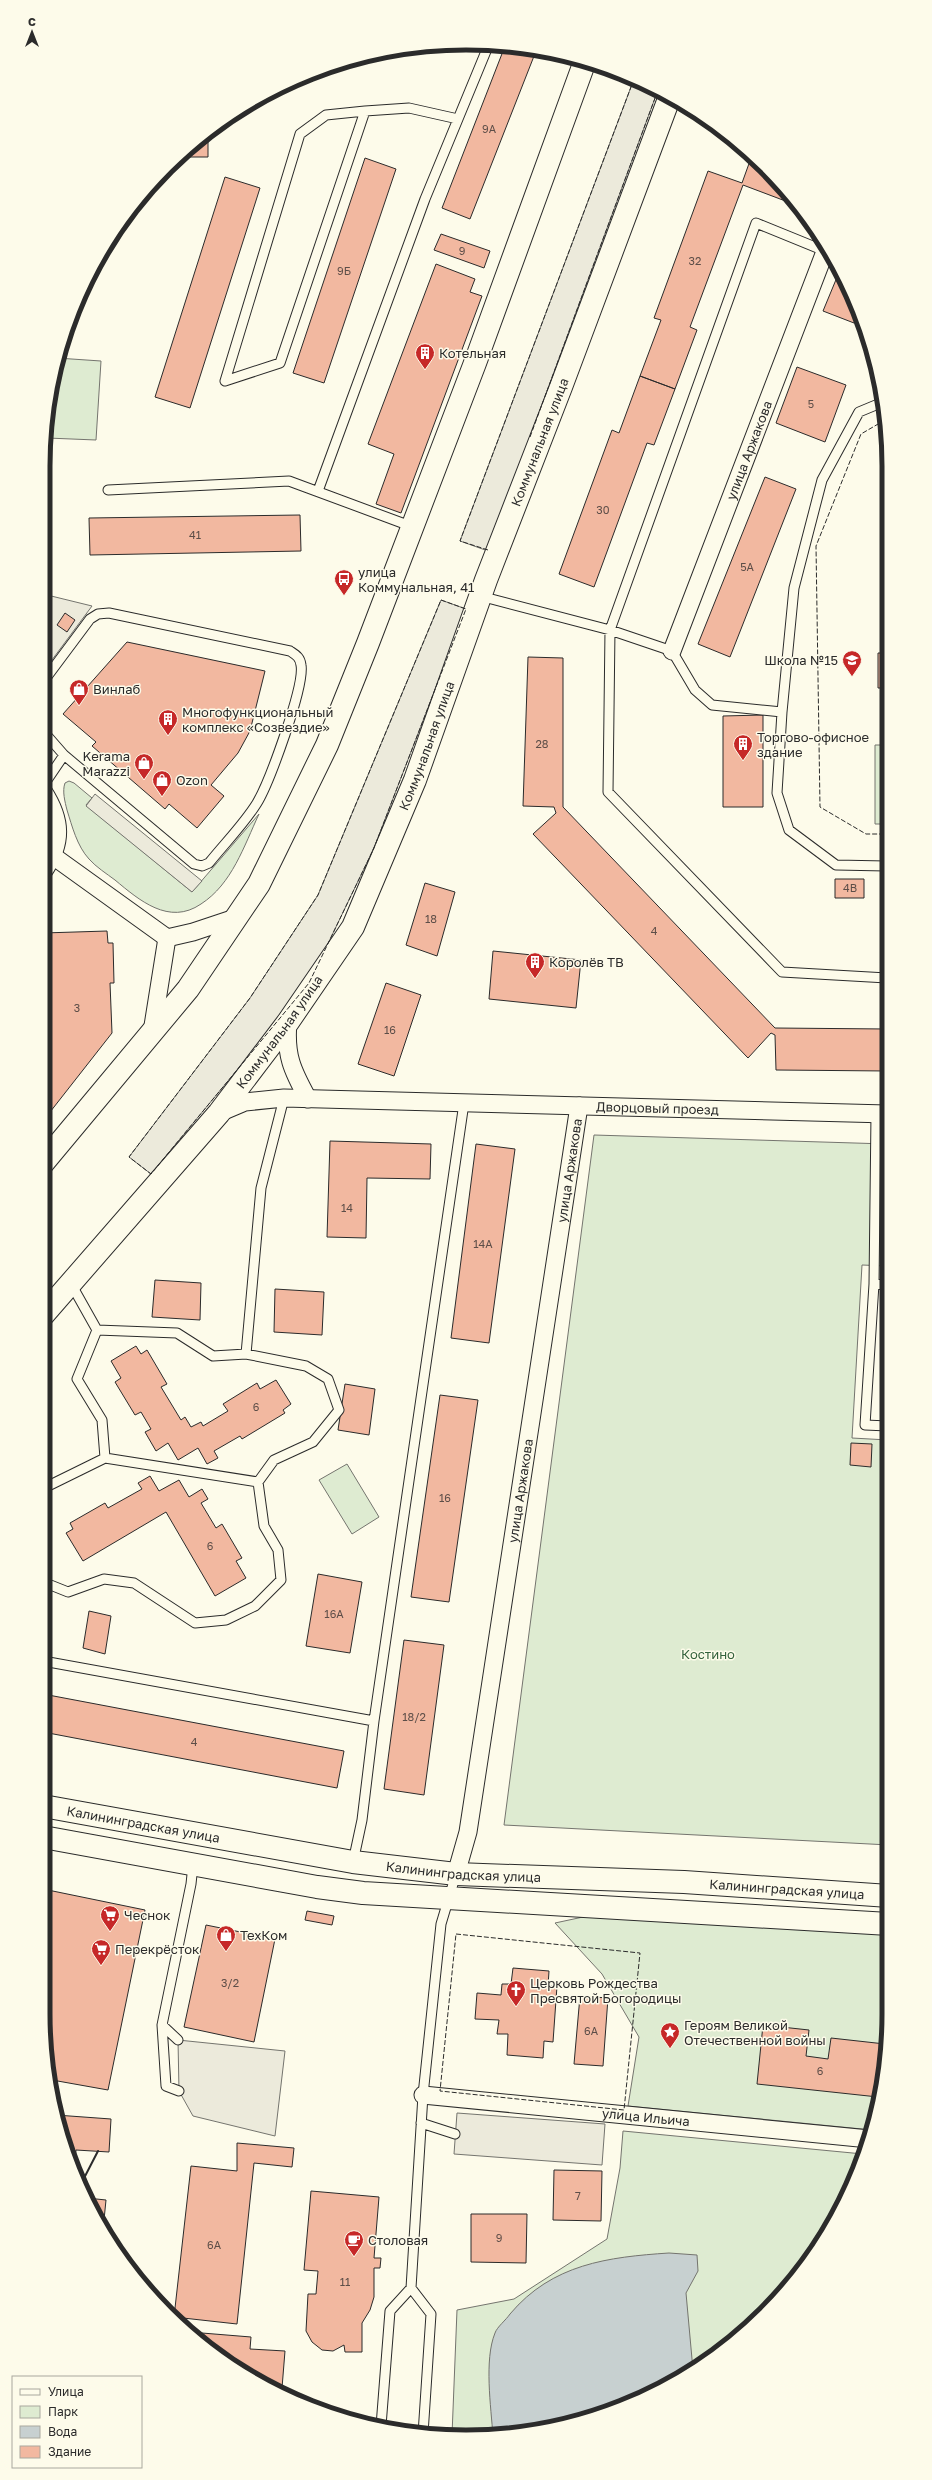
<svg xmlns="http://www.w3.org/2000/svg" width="932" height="2480" font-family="'Golos Text',sans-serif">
<rect width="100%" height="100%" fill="#fdfbea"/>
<path fill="#deebd1" stroke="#74746e" d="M 57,358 L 101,361 L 96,440 L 47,438 Z
M 875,745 L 886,745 L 886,824 L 875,824 Z
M 69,781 L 74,783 L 92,798 L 86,805 L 192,892 L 259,814 C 244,846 232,884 201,904 C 169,926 139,900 115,880 C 107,874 96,867 89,859 C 77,846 72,826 67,810 C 65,802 62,791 65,783 Z
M 594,1135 L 887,1144 L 887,1266 L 862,1265 L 852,1438 L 888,1440 L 889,1845 L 504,1825 Z
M 347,1464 L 379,1517 L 352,1534 L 319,1480 Z
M 583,1917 L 889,1930 L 889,2014 L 872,2130 L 628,2106 L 639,2037 L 602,1974 L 555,1923 Z
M 623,2131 L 863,2154 C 857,2170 853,2187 845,2202 C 832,2225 817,2250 802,2271 C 745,2348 642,2411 548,2429 C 516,2435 484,2436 452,2435 L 457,2310 L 514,2299 L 607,2239 L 620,2168 Z"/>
<path fill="#eceadb" stroke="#74746e" d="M 634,79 L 658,90 L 488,551 L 460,541 Z
M 43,594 L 92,606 L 43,672 Z
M 441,600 L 466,609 L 374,848 L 309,983 L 151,1174 L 129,1157 L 250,998 L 318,895 Z
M 95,794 L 202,881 L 192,892 L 86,806 Z
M 178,2040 L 285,2051 L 275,2136 L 193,2116 L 179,2091 Z
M 457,2113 L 605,2124 L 602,2165 L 454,2154 Z"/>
<path fill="#c7d0d0" stroke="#74746e" d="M 669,2253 L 697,2255 L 698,2271 L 686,2293 L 693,2370 L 628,2405 L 549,2429 L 493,2436 C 491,2407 484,2360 495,2333 C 497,2327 506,2320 510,2314 C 552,2264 608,2257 669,2253 Z"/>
<path fill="#f2b8a0" stroke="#2b2b2b" d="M 505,46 L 536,51 L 470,219 L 442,208 Z
M 208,133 L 208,157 L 179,157 L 187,148 Z
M 365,158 L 396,169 L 324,383 L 293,373 Z
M 751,158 L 784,187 L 796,205 L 743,185 L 690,327 L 697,330 L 675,389 L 640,376 L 661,320 L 654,318 L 708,171 L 742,183 Z
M 225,177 L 260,188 L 190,408 L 155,397 Z
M 441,234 L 490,251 L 484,268 L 434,250 Z
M 436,264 L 475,279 L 470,292 L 482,296 L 401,513 L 376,504 L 394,454 L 368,444 Z
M 840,270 L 859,312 L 854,323 L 823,311 Z
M 797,367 L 846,385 L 825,442 L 776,423 Z
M 640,376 L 675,389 L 654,445 L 647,443 L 594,587 L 559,574 L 612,430 L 619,433 Z
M 765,477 L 796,489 L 730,657 L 698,644 Z
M 300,515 L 301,551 L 90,555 L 89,518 Z
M 883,536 L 886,536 L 886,572 L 883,572 Z
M 65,613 L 75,620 L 67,632 L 57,625 Z
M 127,642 L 265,671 L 250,731 L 238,753 L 211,785 L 224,796 L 197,828 L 169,804 L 165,809 L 92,746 L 96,742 L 63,714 Z
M 878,653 L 886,653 L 886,688 L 878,688 Z
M 528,657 L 563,658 L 563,807 L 775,1028 L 887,1029 L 887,1071 L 776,1070 L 775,1035 L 771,1033 L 748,1058 L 533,834 L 556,813 L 554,807 L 523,806 Z
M 763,715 L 763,807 L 723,807 L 723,716 Z
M 835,879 L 864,879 L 864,898 L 835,898 Z
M 425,883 L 455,892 L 437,956 L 406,945 Z
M 107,931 L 108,943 L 113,943 L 114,983 L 110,983 L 112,1033 L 43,1121 L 43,933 Z
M 493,951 L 581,960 L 576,1008 L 489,999 Z
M 386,983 L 421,995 L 394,1076 L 358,1064 Z
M 330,1141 L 431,1144 L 430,1179 L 367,1178 L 366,1238 L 327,1237 Z
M 476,1144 L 515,1149 L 489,1343 L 451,1338 Z
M 155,1280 L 201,1283 L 200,1320 L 152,1317 Z
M 275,1289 L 324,1292 L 322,1335 L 274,1332 Z
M 887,1327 L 888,1405 L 883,1404 Z
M 136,1346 L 141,1354 L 147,1350 L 167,1384 L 161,1387 L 181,1420 L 185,1417 L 191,1427 L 201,1422 L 203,1426 L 228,1411 L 223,1404 L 257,1383 L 260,1389 L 276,1380 L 291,1404 L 283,1410 L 285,1413 L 242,1439 L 240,1436 L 214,1451 L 218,1458 L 207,1464 L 198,1448 L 178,1460 L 168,1443 L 156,1451 L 145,1432 L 151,1429 L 141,1412 L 135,1415 L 115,1382 L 121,1378 L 111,1361 Z
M 345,1384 L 375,1389 L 369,1435 L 338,1430 Z
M 440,1395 L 478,1400 L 449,1602 L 411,1597 Z
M 851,1443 L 872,1444 L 871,1467 L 850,1465 Z
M 150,1476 L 159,1491 L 179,1480 L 189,1497 L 202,1489 L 208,1499 L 201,1503 L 216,1528 L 222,1524 L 242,1558 L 236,1561 L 246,1578 L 215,1596 L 166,1512 L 83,1561 L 66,1533 L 73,1529 L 70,1523 L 105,1503 L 108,1508 L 142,1489 L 138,1483 Z
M 318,1574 L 362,1582 L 350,1653 L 306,1646 Z
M 89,1611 L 111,1616 L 105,1654 L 83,1648 Z
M 404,1640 L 444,1645 L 424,1795 L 384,1789 Z
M 43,1694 L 344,1751 L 337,1788 L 43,1732 Z
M 43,1889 L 145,1910 L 108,2090 L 52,2080 L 48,2070 L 43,2014 Z
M 307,1911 L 334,1916 L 332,1925 L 305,1920 Z
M 206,1925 L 275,1939 L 254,2042 L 184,2027 Z
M 513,1968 L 549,1971 L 548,1986 L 557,1986 L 553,2042 L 544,2041 L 543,2058 L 507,2055 L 508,2034 L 497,2034 L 499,2020 L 475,2019 L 477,1993 L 501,1995 L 502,1984 L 511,1984 Z
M 580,1996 L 608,1998 L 603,2066 L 574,2064 Z
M 763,2025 L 809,2030 L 806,2056 L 828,2059 L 831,2038 L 885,2044 L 878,2097 L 757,2084 Z
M 56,2115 L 111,2119 L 109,2152 L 76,2150 L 75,2160 L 70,2159 Z
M 237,2143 L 294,2148 L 292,2167 L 254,2163 L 237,2324 L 174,2317 L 191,2166 L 237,2171 Z
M 554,2170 L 602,2171 L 601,2221 L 553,2220 Z
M 311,2191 L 379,2197 L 374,2258 L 381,2258 L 380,2268 L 374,2268 L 374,2297 L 370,2310 L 362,2323 L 362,2352 L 345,2352 L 344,2345 L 333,2351 L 322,2350 L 312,2342 L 306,2331 L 308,2294 L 316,2294 L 318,2271 L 304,2270 Z
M 87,2198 L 106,2200 L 103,2230 L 100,2226 Z
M 471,2214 L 527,2214 L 526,2263 L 471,2262 Z
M 202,2333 L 251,2337 L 250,2349 L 285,2351 L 282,2388 L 269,2387 L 255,2380 L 208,2349 L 202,2343 Z"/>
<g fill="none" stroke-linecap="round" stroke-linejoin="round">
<g stroke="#2b2b2b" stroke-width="11">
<path id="lane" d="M 825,251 L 756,223 L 610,630 L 608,792 L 782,972 L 887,978
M 225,381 L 280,363 L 365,111 L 409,108 L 458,119
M 225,381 L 300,134 L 326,115 L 365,111
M 108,490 L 289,481 L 413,527
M 318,491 L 425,199 L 489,44
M 480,596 L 610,630 L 672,651 L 695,690 L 712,705 L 782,712 L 777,793 L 789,830 L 836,865 L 886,866
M 43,682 L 90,619 L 98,614 L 109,613 L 290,651 C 296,655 300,657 301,665 C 305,686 269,783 257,803 C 244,824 225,843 209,863 L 202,866 L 194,864 L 64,755 L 43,731
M 782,712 L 794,588 L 822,480 L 859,412 L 883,402
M 43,786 L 64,755
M 874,1284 L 876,1114
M 887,1285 L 874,1284 L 865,1425 L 888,1426
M 246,1354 L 261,1188 L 284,1098
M 105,1458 L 258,1482
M 43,1495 L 44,1488 L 105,1458 L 102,1420 L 77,1379 L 97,1330 L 70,1282
M 43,1582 L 68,1592 L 104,1579 L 134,1583 L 195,1623 L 226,1620 L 255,1606 L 281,1580 L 278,1550 L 264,1526 L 258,1482 L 274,1460 L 313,1442 L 339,1410 L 328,1379 L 306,1366 L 246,1354 L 213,1356 L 177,1333 L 97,1330
M 43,1661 L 374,1721 L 362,1820 L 353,1862
M 374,1721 L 464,1103
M 162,2025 L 178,2040
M 179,2091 L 166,2086 L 162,2025 L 191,1884 L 193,1865
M 421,2123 L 455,2134
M 411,2288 L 431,2314 L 423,2434
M 381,2426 L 390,2311 L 411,2288 L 423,2095 L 441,1924 L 456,1874"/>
</g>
<g stroke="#2b2b2b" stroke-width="19">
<g id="street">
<path id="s1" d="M 672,651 L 826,249"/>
<path d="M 43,791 C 62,820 63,843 43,872"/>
<path d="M 53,856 L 167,938 L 193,932 L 238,917"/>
<path d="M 288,1022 C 285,1055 292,1070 308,1099"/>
<path d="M 152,1032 L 167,938"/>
<path id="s2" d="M 219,1113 L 245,1102 L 284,1098 L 887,1114"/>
<path id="s3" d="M 456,1874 L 468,1832 L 579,1106"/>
<path id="s4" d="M 423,2095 L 869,2139"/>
</g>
</g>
<g stroke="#2b2b2b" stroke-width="24">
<g id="secondary">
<path d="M 43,1163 L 188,989 L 259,884 L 327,745 L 368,643 L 475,363 L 585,61"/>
<path id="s5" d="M 43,1315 L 219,1113 L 288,1022 L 353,927 L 415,780 L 486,580 L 561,387 L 670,96"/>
<path id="s6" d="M 43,1806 L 353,1862 L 456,1874 L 684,1882 L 889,1896"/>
<path d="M 43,1837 L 317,1887 L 363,1893 L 889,1924"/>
</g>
</g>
<use href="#lane" stroke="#fdfbea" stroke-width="9"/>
<use href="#street" stroke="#fdfbea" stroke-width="17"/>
<use href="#secondary" stroke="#fdfbea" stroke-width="22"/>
<path stroke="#2b2b2b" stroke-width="1" stroke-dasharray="5 2" stroke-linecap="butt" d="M 885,420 L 861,434 L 816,546 L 820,807 L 866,834 L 886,834
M 530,437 L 658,90
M 488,550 L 460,541 L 634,79
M 441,600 L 466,609 L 374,848 L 309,983 L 151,1174 L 129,1157 L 250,998 L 318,895 Z
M 456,1934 L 640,1953 L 624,2110 L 440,2091 Z"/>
<path stroke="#2b2b2b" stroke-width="2" d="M 81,2184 L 98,2151"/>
</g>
<defs>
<g id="building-pin" transform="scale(1)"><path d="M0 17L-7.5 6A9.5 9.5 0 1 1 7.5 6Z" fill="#c62828" stroke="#fdfbea"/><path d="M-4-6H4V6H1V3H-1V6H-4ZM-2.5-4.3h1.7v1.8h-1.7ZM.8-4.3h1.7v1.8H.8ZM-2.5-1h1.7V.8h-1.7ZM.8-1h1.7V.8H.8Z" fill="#fff"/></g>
<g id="bus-pin" transform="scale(1)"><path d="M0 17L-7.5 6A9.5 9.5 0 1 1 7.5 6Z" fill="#c62828" stroke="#fdfbea"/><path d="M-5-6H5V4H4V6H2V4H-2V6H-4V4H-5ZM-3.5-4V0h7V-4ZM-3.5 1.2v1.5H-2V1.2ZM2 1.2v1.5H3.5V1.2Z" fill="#fff"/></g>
<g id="school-pin" transform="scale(1)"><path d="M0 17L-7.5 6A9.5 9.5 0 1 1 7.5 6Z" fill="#c62828" stroke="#fdfbea"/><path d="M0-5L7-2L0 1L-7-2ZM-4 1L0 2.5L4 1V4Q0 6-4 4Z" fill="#fff"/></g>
<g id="shop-pin" transform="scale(1)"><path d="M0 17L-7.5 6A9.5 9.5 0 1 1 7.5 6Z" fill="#c62828" stroke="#fdfbea"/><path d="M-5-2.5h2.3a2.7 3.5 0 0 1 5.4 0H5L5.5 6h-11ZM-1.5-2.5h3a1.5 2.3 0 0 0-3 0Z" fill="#fff"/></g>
<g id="supermarket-pin" transform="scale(1)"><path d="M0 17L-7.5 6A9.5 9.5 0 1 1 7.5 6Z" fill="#c62828" stroke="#fdfbea"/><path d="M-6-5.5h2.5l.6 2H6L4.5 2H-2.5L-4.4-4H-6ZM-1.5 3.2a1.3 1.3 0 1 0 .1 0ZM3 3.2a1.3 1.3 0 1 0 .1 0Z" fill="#fff"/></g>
<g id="church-pin" transform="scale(1)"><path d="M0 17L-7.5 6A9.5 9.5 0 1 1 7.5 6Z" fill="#c62828" stroke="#fdfbea"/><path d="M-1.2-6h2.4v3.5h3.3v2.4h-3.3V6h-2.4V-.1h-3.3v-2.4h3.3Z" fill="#fff"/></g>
<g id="sight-pin" transform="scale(1)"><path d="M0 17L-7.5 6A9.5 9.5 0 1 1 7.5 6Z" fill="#c62828" stroke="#fdfbea"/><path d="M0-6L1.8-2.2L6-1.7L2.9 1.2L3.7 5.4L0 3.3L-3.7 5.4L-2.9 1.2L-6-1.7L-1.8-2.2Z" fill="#fff"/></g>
<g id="cafe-pin" transform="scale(1)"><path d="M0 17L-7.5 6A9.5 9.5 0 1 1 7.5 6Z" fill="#c62828" stroke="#fdfbea"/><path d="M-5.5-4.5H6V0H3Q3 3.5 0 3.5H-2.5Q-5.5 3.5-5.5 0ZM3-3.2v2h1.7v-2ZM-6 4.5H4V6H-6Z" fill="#fff"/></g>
</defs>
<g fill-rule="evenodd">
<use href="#building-pin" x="425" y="353"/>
<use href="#bus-pin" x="344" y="579"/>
<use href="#school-pin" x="852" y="660"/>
<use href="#shop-pin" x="79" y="689"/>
<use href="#building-pin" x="168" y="719"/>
<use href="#building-pin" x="743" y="744"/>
<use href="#shop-pin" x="144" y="763"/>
<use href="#shop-pin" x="162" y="780"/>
<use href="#building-pin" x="535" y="962"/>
<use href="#supermarket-pin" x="110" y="1915"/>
<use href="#shop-pin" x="226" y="1935"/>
<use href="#supermarket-pin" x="101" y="1949"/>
<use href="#church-pin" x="516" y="1990"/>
<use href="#sight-pin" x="670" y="2032"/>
<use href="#cafe-pin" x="354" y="2240"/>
</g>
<g text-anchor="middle" stroke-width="3" stroke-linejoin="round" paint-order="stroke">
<g font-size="11" fill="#5d4e48">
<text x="489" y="133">9А</text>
<text x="462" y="255">9</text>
<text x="695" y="265">32</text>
<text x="344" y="275">9Б</text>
<text x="811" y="408">5</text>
<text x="603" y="514">30</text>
<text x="195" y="539">41</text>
<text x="747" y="571">5А</text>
<text x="542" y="748">28</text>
<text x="850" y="892">4В</text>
<text x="431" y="923">18</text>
<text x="654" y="935">4</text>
<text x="77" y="1012">3</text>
<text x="390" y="1034">16</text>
<text x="347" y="1212">14</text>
<text x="483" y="1248">14А</text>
<text x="256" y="1411">6</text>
<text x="445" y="1502">16</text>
<text x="210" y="1550">6</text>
<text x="334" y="1618">16А</text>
<text x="414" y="1721">18/2</text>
<text x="194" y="1746">4</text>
<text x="230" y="1987">3/2</text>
<text x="591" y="2035">6А</text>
<text x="820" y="2075">6</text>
<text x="578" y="2200">7</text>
<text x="499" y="2242">9</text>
<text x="214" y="2249">6А</text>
<text x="345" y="2286">11</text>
</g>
<g font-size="13" fill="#2b2b2b" stroke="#fdfbea" text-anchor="start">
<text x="439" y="358">Котельная</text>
<text x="358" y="577">улица<tspan x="358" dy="15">Коммунальная, 41</tspan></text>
<text x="838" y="665" text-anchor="end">Школа №15</text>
<text x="93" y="694">Винлаб</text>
<text x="182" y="717">Многофункциональный<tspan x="182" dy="15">комплекс «Созвездие»</tspan></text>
<text x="757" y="742">Торгово-офисное<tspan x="757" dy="15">здание</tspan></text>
<text x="130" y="761" text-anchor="end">Kerama<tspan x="130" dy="15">Marazzi</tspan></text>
<text x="176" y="785">Ozon</text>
<text x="549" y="967">Королёв ТВ</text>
<text x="124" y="1920">Чеснок</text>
<text x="240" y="1940">ТехКом</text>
<text x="115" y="1954">Перекрёсток</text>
<text x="530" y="1988">Церковь Рождества<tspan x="530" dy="15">Пресвятой Богородицы</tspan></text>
<text x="684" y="2030">Героям Великой<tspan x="684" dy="15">Отечественной войны</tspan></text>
<text x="368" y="2245">Столовая</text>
</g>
<g font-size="13" fill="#2b2b2b" stroke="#fdfbea">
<text dy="5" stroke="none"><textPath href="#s5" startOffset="1017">Коммунальная улица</textPath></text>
<text dy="5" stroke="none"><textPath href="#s1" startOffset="215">улица Аржакова</textPath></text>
<text dy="5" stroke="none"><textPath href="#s5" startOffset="693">Коммунальная улица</textPath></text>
<text dy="5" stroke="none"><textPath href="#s5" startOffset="369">Коммунальная улица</textPath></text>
<text dy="5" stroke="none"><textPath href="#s2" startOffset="441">Дворцовый проезд</textPath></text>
<text dy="5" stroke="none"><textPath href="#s3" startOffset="713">улица Аржакова</textPath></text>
<text dy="5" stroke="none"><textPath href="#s3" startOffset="389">улица Аржакова</textPath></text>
<text dy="5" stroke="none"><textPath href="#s6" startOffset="102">Калининградская улица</textPath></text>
<text dy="5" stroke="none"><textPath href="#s6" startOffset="426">Калининградская улица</textPath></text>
<text dy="5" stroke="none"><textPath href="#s6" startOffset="750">Калининградская улица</textPath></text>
<text dy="5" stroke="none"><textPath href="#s4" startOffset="224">улица Ильича</textPath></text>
</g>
<g font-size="13" fill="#34623c" stroke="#fdfbea">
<text x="708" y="1659">Костино</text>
</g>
</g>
<path d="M0 0H932V2480H0ZM466 50H466A416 416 0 0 1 882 466V2014A416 416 0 0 1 466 2430H466A416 416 0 0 1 50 2014V466A416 416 0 0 1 466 50Z" fill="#fdfbea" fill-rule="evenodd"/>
<path fill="none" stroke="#2b2b2b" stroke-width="5" d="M466 50H466A416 416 0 0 1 882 466V2014A416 416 0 0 1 466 2430H466A416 416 0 0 1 50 2014V466A416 416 0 0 1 466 50Z"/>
<rect x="12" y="2376" width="130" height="92" fill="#fdfbea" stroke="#a9a89e"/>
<rect x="20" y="2389" width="20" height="6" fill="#fdfbea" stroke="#a9a89e"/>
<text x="48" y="2396" font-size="12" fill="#2b2b2b">Улица</text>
<rect x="20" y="2406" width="20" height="12" fill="#deebd1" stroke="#a9a89e"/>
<text x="48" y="2416" font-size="12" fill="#2b2b2b">Парк</text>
<rect x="20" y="2426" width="20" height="12" fill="#c7d0d0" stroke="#a9a89e"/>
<text x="48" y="2436" font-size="12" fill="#2b2b2b">Вода</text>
<rect x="20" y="2446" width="20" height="12" fill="#f2b8a0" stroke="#a9a89e"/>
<text x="48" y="2456" font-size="12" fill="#2b2b2b">Здание</text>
<g transform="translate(32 32)" stroke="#fdfbea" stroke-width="3" paint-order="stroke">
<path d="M0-3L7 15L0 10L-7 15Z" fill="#2b2b2b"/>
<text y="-6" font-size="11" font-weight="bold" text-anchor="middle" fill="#2b2b2b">С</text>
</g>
</svg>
